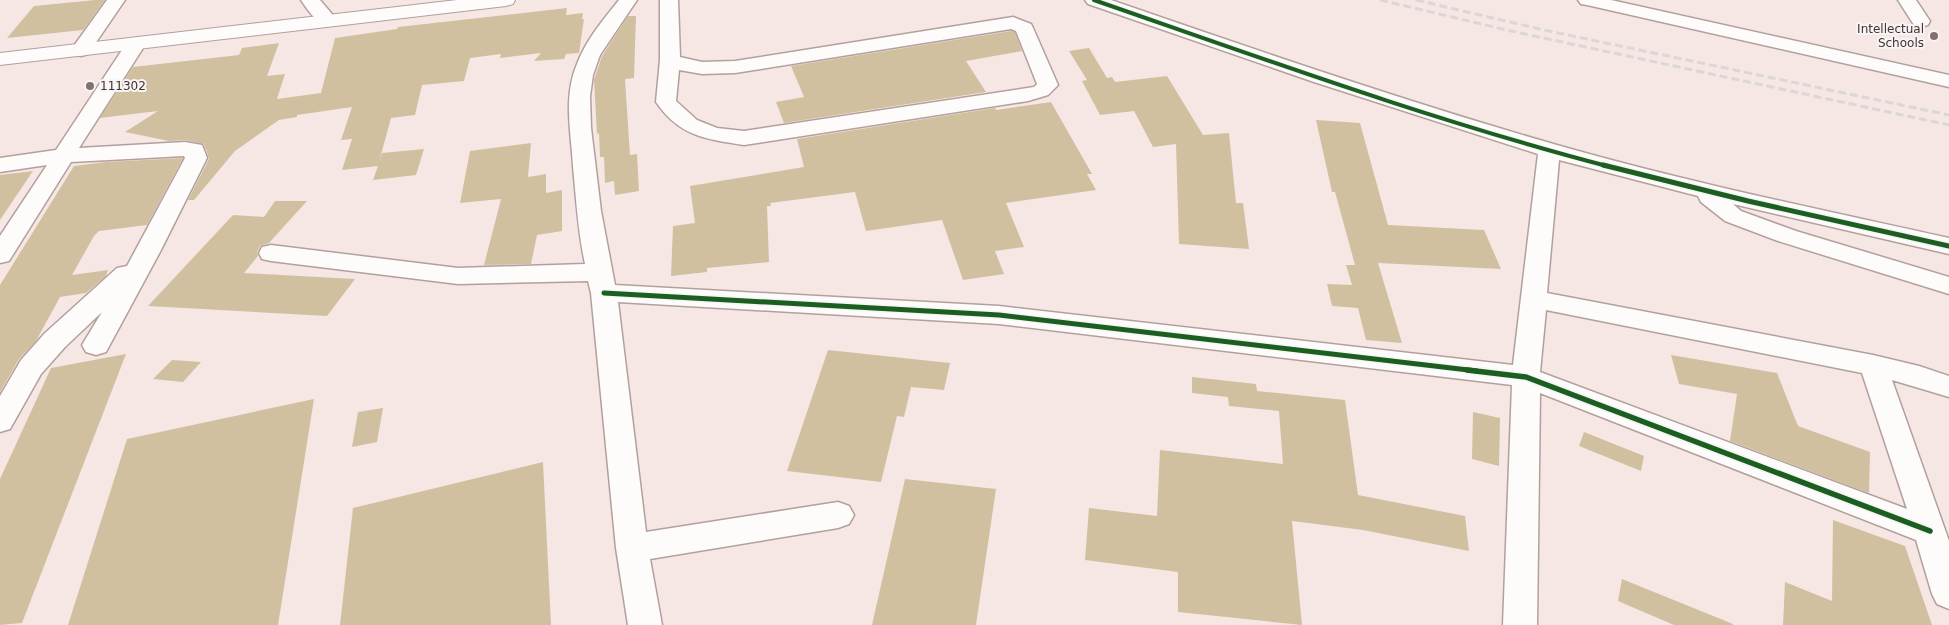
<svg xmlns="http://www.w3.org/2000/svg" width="1949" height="625" font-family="'DejaVu Sans',sans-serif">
<rect width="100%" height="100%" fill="#f6e7e4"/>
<path fill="#d1c0a0" d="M 95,0 L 105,0 L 83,30 L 7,38 L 34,6 Z
M 567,8 L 566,15 L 583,13 L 582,19 L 584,19 L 579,53 L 566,54 L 564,59 L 534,61 L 541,53 L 500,58 L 501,54 L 470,58 L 464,81 L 422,85 L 415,115 L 391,118 L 379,162 L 382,153 L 424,149 L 416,175 L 373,180 L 378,166 L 342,170 L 352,139 L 341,140 L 352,107 L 297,115 L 297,117 L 279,120 L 235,151 L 194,200 L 188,200 L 209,159 L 206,149 L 208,149 L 205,149 L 204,144 L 185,140 L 169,141 L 125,132 L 158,111 L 100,118 L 133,67 L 239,55 L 242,48 L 279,43 L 267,76 L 285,74 L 277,99 L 321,93 L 335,38 L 397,29 L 398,27 Z
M 628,16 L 636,16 L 634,78 L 625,79 L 630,155 L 637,154 L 639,191 L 615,195 L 614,181 L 605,183 L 604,157 L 600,157 L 599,133 L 597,134 L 594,80 L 602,56 Z
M 1011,31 L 1015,32 L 1022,51 L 966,61 L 986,92 L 784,123 L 776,102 L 804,97 L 791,66 Z
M 1089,48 L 1107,78 L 1112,77 L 1115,82 L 1167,76 L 1203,135 L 1229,133 L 1236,203 L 1243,203 L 1249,249 L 1179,244 L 1176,144 L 1153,147 L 1134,111 L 1100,115 L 1082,81 L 1087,80 L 1069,51 Z
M 1051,102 L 1092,174 L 1087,174 L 1096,190 L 1006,203 L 1024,247 L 995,251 L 1004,274 L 963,280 L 942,220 L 866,231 L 855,192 L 770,203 L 771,206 L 767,206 L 769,262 L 707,268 L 707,272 L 671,276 L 673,226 L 695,223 L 690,186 L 804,167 L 797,139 L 995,108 L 996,110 Z
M 1316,120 L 1360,123 L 1388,225 L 1484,230 L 1501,269 L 1378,263 L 1402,343 L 1366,340 L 1358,308 L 1332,306 L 1327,284 L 1352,285 L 1346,265 L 1355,265 L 1335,192 L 1332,192 Z
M 531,143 L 528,177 L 546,174 L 546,193 L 562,190 L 562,231 L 537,235 L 531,264 L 484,265 L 501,199 L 460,203 L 470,151 Z
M 183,158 L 147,225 L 99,231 L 94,236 L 72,275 L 108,270 L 106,276 L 86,293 L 60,297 L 36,341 L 19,359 L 0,392 L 0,285 L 74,166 L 106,162 Z
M 33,171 L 0,220 L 0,175 Z
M 275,201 L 307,201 L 269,243 L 260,246 L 257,252 L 258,256 L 244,273 L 355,279 L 327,316 L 148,306 L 233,215 L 264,217 Z
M 828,350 L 950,363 L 944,390 L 911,387 L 904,417 L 897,416 L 881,482 L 787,471 Z
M 126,354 L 22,623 L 0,625 L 0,479 L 51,368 Z
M 1671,355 L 1777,373 L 1798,426 L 1870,452 L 1869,493 L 1730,441 L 1737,394 L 1679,384 Z
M 172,360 L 201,362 L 183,382 L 153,379 Z
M 1192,377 L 1256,384 L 1257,391 L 1345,400 L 1358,495 L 1465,516 L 1469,551 L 1363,530 L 1292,521 L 1302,625 L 1178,612 L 1178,572 L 1085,560 L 1089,508 L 1157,516 L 1160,450 L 1283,464 L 1279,411 L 1229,406 L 1228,397 L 1192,393 Z
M 314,399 L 278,625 L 68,625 L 127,439 Z
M 383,408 L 377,442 L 352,447 L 358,412 Z
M 1473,412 L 1500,418 L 1499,466 L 1472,459 Z
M 1584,432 L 1644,456 L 1641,471 L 1579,446 Z
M 543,462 L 551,625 L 340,625 L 353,508 Z
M 905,479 L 996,489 L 976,625 L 872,625 Z
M 1833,520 L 1905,546 L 1932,625 L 1783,625 L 1785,582 L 1832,601 Z
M 1622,579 L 1733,624 L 1733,625 L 1674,625 L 1618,601 Z"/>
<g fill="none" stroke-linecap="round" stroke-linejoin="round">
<g stroke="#b2a09d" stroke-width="3">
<path id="minor" d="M 107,0 L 125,0 L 88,54 L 81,56 L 74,54 L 71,50 Z
M 301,0 L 320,0 L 338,21 L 336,25 C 320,29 309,12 301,0 Z
M 619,0 L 637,0 L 600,55 L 593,75 L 590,96 L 591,128 L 601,211 L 615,285 L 999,306 L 1513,365 L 1538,154 L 1314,82 L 1088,4 L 1085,0 L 1111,0 C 1259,51 1407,102 1557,145 C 1686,182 1818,209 1949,238 L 1949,254 L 1733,204 L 1741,211 L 1796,231 L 1949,277 L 1949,294 L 1778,241 L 1725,221 L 1701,202 L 1698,196 L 1559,160 L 1547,293 L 1873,355 L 1919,366 L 1949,376 L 1949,397 L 1892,380 L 1949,541 L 1949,609 L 1937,604 L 1932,594 L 1916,540 L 1540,393 L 1537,625 L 1503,625 L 1512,385 L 999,324 L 618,302 L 646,532 L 838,502 L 849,506 L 854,515 L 849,524 L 838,528 L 650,559 L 662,625 L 628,625 L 616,548 L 591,293 L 588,281 L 458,284 L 271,261 L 262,259 L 259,253 L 262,247 L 271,245 L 458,268 L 585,264 C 578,232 576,198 573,166 C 571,131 563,97 577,64 C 586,40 603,20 619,0 ZM 1546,310 L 1862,373 L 1907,509 L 1540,372 Z
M 660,0 L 678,0 L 680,57 L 702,62 L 735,61 L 1013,17 L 1031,24 L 1033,28 L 1058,85 L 1048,95 L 1028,101 L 744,145 C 705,139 679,136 656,102 L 660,60 ZM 1011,29 L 1016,31 L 1037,84 L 1034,87 L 744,131 L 717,128 L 697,120 L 676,101 L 679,70 L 702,74 L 735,73 Z
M 1578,0 L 1611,0 L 1949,75 L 1949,87 L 1587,5 L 1581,4 Z
M 1898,0 L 1916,0 L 1930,21 L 1928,25 L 1921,27 L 1914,25 Z
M 135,39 L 142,41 L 145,45 L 79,148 L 185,142 L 202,145 L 207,158 L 161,250 L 106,352 L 96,355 L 86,352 L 82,345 L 102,312 L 65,347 L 41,374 L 10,429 L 0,432 L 0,396 L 21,360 L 45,333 L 117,268 L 127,266 L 185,158 L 184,156 L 71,162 L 9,261 L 0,263 L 0,236 L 47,165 L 0,172 L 0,158 L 56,150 L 128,41 Z"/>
</g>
<g stroke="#b2a09d" stroke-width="2">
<path id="highway" d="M 457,0 L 515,0 L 513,4 L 506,6 L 0,65 L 0,53 Z"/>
</g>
<use href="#minor" fill="#fefbfb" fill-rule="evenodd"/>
<use href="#highway" fill="#fefbfb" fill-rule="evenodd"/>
<path stroke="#dcd6d6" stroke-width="3" stroke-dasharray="8 4" stroke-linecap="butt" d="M 1380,0 L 1511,31 L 1949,125
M 1416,0 L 1544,30 L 1949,115"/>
<g stroke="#f5f5f5" stroke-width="6">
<path id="cycleway-far2" d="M 1094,0 C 1264,59 1434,121 1607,166"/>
</g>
<g stroke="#f5f5f5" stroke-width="8">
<path id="cycleway-far1" d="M 1603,165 L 1748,201 L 1949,246
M 604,293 L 999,315 L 1477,371"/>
</g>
<g stroke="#f5f5f5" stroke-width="9">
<path id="cycleway" d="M 1467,370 L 1526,377 L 1930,531"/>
</g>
<use href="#cycleway-far2" stroke="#1b5e20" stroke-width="4"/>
<use href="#cycleway-far1" stroke="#1b5e20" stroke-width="5"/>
<use href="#cycleway" stroke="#1b5e20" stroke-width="5.5"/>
</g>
<g fill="#866f6c" stroke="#f5f5f5" stroke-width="2">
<circle cx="1934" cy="36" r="5"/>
<circle cx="90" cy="86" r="5"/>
</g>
<g text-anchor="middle" stroke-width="4" stroke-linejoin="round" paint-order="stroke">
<g font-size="12" fill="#4a2f2c" stroke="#f5f5f5" text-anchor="end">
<text x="1924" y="33">Intellectual<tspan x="1924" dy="14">Schools</tspan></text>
<text x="100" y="90" text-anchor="start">111302</text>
</g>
</g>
</svg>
